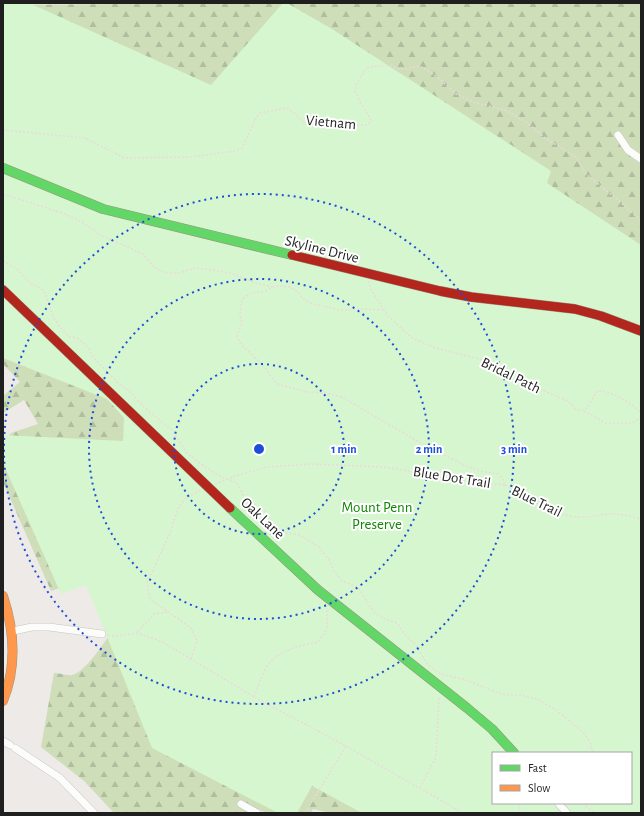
<svg xmlns="http://www.w3.org/2000/svg" width="644" height="816" font-family="'Alegreya Sans',sans-serif">
<defs>
<pattern id="forest-firs" width="22" height="20" patternUnits="userSpaceOnUse"><rect width="22" height="20" fill="#cddeb9"/><path d="M5 1l3.5 6h-7zM16 11l3.5 6h-7z" fill="#b0be9f"/></pattern>
</defs>
<rect width="100%" height="100%" fill="#edeae7"/>
<path fill="url(#forest-firs)" fill-rule="evenodd" d="M 230,3 L 641,3 L 641,813 L 331,813 L 313,809 L 311,813 L 266,813 L 258,809 L 256,813 L 114,813 L 84,781 L 41,747 L 54,673 C 59,673 67,676 72,675 C 92,671 126,607 137,589 L 113,570 L 51,591 L 3,482 L 3,442 L 11,433 L 38,424 L 24,400 L 3,413 L 3,396 L 20,382 L 3,364 L 3,5 ZM 493,753 L 631,753 L 631,803 L 493,803 Z"/>
<path fill="#d6f6cf" fill-rule="evenodd" d="M 3,3 L 29,3 L 211,85 L 283,3 L 287,3 L 332,29 L 551,171 L 547,183 L 641,245 L 641,813 L 362,813 L 312,786 L 297,813 L 278,813 L 152,748 L 86,585 L 61,594 L 3,463 L 3,435 L 123,441 L 124,418 L 107,399 L 3,358 ZM 493,753 L 631,753 L 631,803 L 493,803 Z"/>
<g fill="none" stroke-linecap="round" stroke-linejoin="round">
<g stroke="#c6c5c3" stroke-width="8">
<path id="street" d="M 618,135 L 628,150 L 641,159
M 13,631 L 32,627 L 49,627 L 102,634
M 3,741 L 10,745
M 15,748 L 60,778 L 94,813
M 558,803 L 567,813
M 241,804 L 257,813"/>
</g>
<g stroke="#98957e" stroke-width="10">
<path id="fast" d="M 3,168 L 103,209 L 292,255
M 230,508 L 318,590 L 467,708 L 492,729 L 514,753"/>
</g>
<g stroke="#98957e" stroke-width="10">
<path id="slow" d="M 3,596 C 15,632 17,666 3,701"/>
</g>
<g stroke="#98957e" stroke-width="10">
<path id="jam" d="M 292,255 L 440,291 L 471,297 L 575,309 L 601,316 L 641,331
M 3,290 L 230,508"/>
</g>
<path stroke="#ebd9da" stroke-width="1.5" stroke-dasharray="2 2" stroke-linecap="butt" d="M 3,130 L 85,138 L 124,158 L 191,157 L 235,151 L 242,148 L 256,118 L 260,113 L 287,108 L 293,112 L 304,123 L 366,125 L 370,123 L 371,120 L 360,102 L 355,91 L 356,85 L 364,71 L 369,67 L 392,65 L 398,69 L 405,69 L 419,66 L 427,70 L 440,79 L 456,94 L 476,103 L 505,110 L 526,122 L 545,138 L 576,157 L 586,174 L 624,205 L 641,221
M 3,194 L 65,214 L 84,223 L 100,235 L 143,254 L 149,262 L 158,270 L 167,273 L 180,273 L 193,268 L 214,270 L 230,273 L 256,283 L 273,287
M 3,261 L 17,269 L 31,284 L 40,288 L 45,293 L 53,316 L 59,326 L 68,336 L 77,338 L 82,342 L 89,348 L 91,355 L 117,382 L 128,390 L 144,407 L 172,430 L 187,453 L 201,464 L 218,475 L 237,483 L 245,498 L 264,510 L 273,524 L 282,532 L 300,535 L 319,547 L 329,560 L 334,571 L 342,581 L 351,584 L 359,589 L 374,612 L 387,620 L 397,623 L 407,637 L 415,644 L 428,665 L 441,674 L 463,679 L 496,692 L 507,695 L 521,695 L 537,699 L 556,710 L 583,732 L 590,742 L 593,753
M 369,281 L 370,288 L 388,316 L 412,338 L 433,347 L 493,363 L 506,369 L 520,381 L 568,401 L 576,409 L 581,411 L 587,408 L 597,391 C 611,390 631,403 641,413
M 383,310 L 364,309 L 350,310 L 338,310 L 328,307 L 313,304 L 303,299 L 298,292 L 290,287 L 281,286 L 273,287 L 263,292 L 253,293 L 246,296 L 242,300 L 240,314 L 242,323 L 237,336 L 240,343 L 267,370 L 272,378 L 278,384 L 307,392 L 326,393 L 342,397 L 431,449 L 467,466 L 480,471 L 498,474 L 503,479 L 505,485
M 584,411 L 605,423 L 632,423 L 641,418
M 215,484 L 235,476 L 267,467 L 311,464 L 384,467 L 479,483 L 505,485
M 505,485 C 522,496 557,516 577,517 C 588,518 597,515 608,514 C 619,513 631,516 641,519
M 137,632 L 154,614 L 169,612
M 108,635 L 116,636 L 137,633 L 161,641 L 254,697 L 346,746 L 463,813
M 191,659 L 197,641 L 191,628 L 150,599 L 147,583 L 170,533 L 178,508 L 187,497 L 201,490
M 254,697 C 258,687 261,676 266,668 C 277,650 299,646 318,642 L 327,629 L 327,608
M 420,788 L 436,757 L 439,697
M 519,803 L 520,813
M 583,803 L 594,813
M 305,813 L 346,746"/>
<use href="#street" stroke="#fcfcfb" stroke-width="7"/>
<use href="#fast" stroke="#63d668" stroke-width="9"/>
<use href="#slow" stroke="#ff974d" stroke-width="9"/>
<use href="#jam" stroke="#b3261e" stroke-width="9"/>
</g>
<g fill="none" stroke="#1d4ed8" stroke-width="2" stroke-dasharray="2 4">
<circle cx="259" cy="449" r="85"/>
<circle cx="259" cy="449" r="170"/>
<circle cx="259" cy="449" r="255"/>
</g>
<g text-anchor="middle" stroke-width="4" stroke-linejoin="round" paint-order="stroke">
<g font-size="15" fill="#1f1f1f" stroke="#fff">
<text transform="translate(331 122) rotate(5)" y="5">Vietnam</text>
<text transform="translate(322 249) rotate(14)" y="5">Skyline Drive</text>
<text transform="translate(511 375) rotate(26)" y="5">Bridal Path</text>
<text transform="translate(452 477) rotate(9)" y="5">Blue Dot Trail</text>
<text transform="translate(537 501) rotate(26)" y="5">Blue Trail</text>
<text transform="translate(263 518) rotate(43)" y="5">Oak Lane</text>
</g>
<g font-size="15" fill="#0e8901" stroke="#fff">
<text x="377" y="512">Mount Penn<tspan x="377" dy="17">Preserve</tspan></text>
</g>
</g>
<circle cx="259" cy="449" r="6" fill="#1d4ed8" stroke="#fff" stroke-width="2"/>
<g font-size="12" text-anchor="middle" font-weight="bold" fill="#1d4ed8" stroke="#fff" stroke-width="4" stroke-linejoin="round" paint-order="stroke">
<text x="344" y="453">1 min</text>
<text x="429" y="453">2 min</text>
<text x="514" y="453">3 min</text>
</g>
<rect width="644" height="816" fill="none" stroke="#1f1f1f" stroke-width="8"/>
<rect x="492" y="752" width="140" height="52" fill="#ffffff" stroke="#a5a5a5"/>
<rect x="500" y="765" width="20" height="6" fill="#63d668" stroke="#a5a5a5"/>
<text x="528" y="772" font-size="12" fill="#1f1f1f">Fast</text>
<rect x="500" y="785" width="20" height="6" fill="#ff974d" stroke="#a5a5a5"/>
<text x="528" y="792" font-size="12" fill="#1f1f1f">Slow</text>
</svg>
